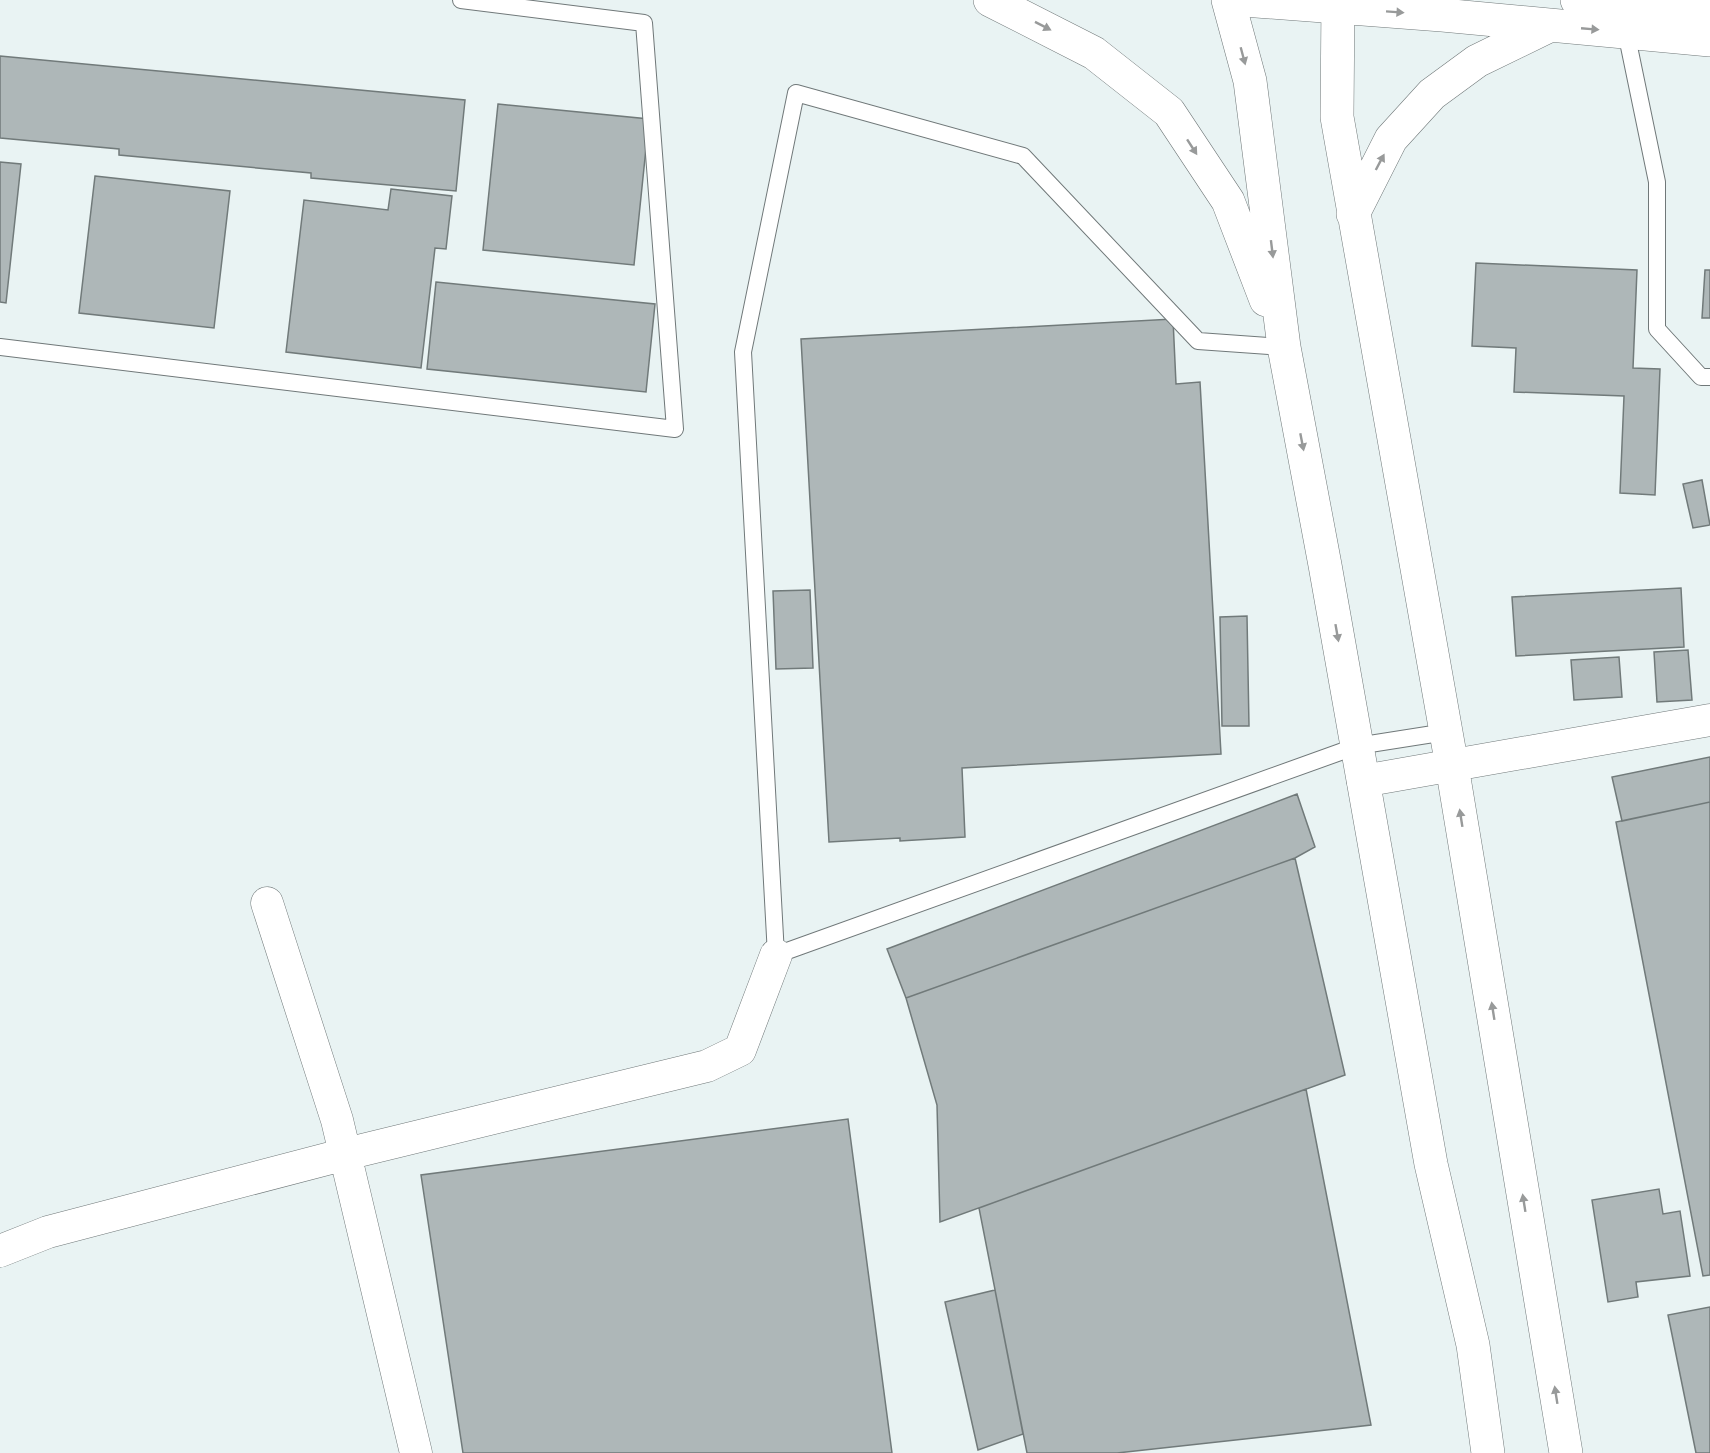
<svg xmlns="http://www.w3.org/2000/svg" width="1710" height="1453" font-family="'Sofia Sans Condensed',sans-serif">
<rect width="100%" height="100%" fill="#e9f3f3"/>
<path fill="#aeb7b8" stroke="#717a7a" stroke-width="1.5" d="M 0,56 L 465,100 L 456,191 L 311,178 L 311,173 L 119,155 L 119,149 L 0,138 Z
M 498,104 L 649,119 L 634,265 L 483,250 Z
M 0,162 L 21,164 L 6,303 L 0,302 Z
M 95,176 L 230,191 L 214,328 L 79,313 Z
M 391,189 L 452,196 L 446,249 L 435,248 L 421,368 L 286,352 L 304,200 L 388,210 Z
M 1476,263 L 1637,270 L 1633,368 L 1660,369 L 1655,495 L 1620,493 L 1624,396 L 1514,392 L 1516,348 L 1472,346 Z
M 1705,270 L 1710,270 L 1710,318 L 1702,318 Z
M 436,282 L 655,304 L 646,392 L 427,369 Z
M 1173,319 L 1176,384 L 1200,382 L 1221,754 L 962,768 L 965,837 L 900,841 L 900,838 L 829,842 L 801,339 Z
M 1702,480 L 1710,525 L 1693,528 L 1683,484 Z
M 1681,588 L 1684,647 L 1516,656 L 1512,597 Z
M 810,590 L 813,668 L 776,669 L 773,591 Z
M 1247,616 L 1249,726 L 1222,726 L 1220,617 Z
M 1688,650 L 1692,700 L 1657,702 L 1654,652 Z
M 1619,657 L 1622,697 L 1574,700 L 1571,660 Z
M 1710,757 L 1710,802 L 1622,821 L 1612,777 Z
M 1297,794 L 1315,847 L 1295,858 L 906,998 L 887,949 Z
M 1710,802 L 1710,1275 L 1703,1276 L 1616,822 Z
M 1295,858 L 1345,1075 L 940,1222 L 937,1105 L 906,998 Z
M 1306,1089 L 1371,1425 L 1117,1453 L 1027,1453 L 979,1208 Z
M 848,1119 L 892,1453 L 463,1453 L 421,1175 Z
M 1659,1189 L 1663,1214 L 1680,1211 L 1690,1276 L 1636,1282 L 1638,1297 L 1608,1302 L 1592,1200 Z
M 995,1290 L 1023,1434 L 978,1450 L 945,1302 Z
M 1710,1307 L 1710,1453 L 1696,1453 L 1668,1315 Z"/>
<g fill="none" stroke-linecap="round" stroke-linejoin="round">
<g stroke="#707879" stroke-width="18">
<path id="service" d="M 1626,32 L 1657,182 L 1657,329 L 1701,377 L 1710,377
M 0,347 L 675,429 L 644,23 L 461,0
M 1284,347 L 1198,341 L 1023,156 L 796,93 L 743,352 L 776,955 L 1357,746 L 1446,732"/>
</g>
<g stroke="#707879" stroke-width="33">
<path id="minor" d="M 1363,781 L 1710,720
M 267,903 L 337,1120 L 416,1453
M 0,1251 L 48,1232 L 346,1154 L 707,1066 L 740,1050 L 776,955"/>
</g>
<g stroke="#707879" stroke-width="34">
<path id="secondary" d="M 990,0 L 1094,53 L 1169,112 L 1228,201 L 1266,300
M 1228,0 L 1250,81 L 1284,347 L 1325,565 L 1431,1164 L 1473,1345 L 1488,1453
M 1243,0 L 1442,15 L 1710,40
M 1338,0 L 1337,117 L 1452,766 L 1566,1453
M 1353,214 L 1391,139 L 1432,94 L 1477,61 L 1551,25"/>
</g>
<g stroke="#707879" stroke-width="34">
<path id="trunk" d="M 1577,0 L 1710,13"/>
</g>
<use href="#service" stroke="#fff" stroke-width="16"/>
<use href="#minor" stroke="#fff" stroke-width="32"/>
<use href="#secondary" stroke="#fff" stroke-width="33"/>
<use href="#trunk" stroke="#fff" stroke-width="33"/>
</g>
<defs><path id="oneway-solid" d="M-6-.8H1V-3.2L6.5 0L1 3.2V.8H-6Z" transform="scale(1.5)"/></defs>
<g fill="#989a9a">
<use href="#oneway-solid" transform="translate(1395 12) rotate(4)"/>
<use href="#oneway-solid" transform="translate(1043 26) rotate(27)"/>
<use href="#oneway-solid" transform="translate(1590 29) rotate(5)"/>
<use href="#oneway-solid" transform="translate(1243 56) rotate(75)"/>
<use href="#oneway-solid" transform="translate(1192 147) rotate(57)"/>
<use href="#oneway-solid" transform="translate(1380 162) rotate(-62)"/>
<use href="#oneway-solid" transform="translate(1272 249) rotate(83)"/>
<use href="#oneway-solid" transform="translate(1302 442) rotate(79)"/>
<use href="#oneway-solid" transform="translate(1337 633) rotate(80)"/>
<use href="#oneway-solid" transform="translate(1461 818) rotate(-99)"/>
<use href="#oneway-solid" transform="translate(1493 1011) rotate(-99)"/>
<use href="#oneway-solid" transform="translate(1524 1203) rotate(-99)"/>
<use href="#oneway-solid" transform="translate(1556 1395) rotate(-99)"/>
</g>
</svg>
